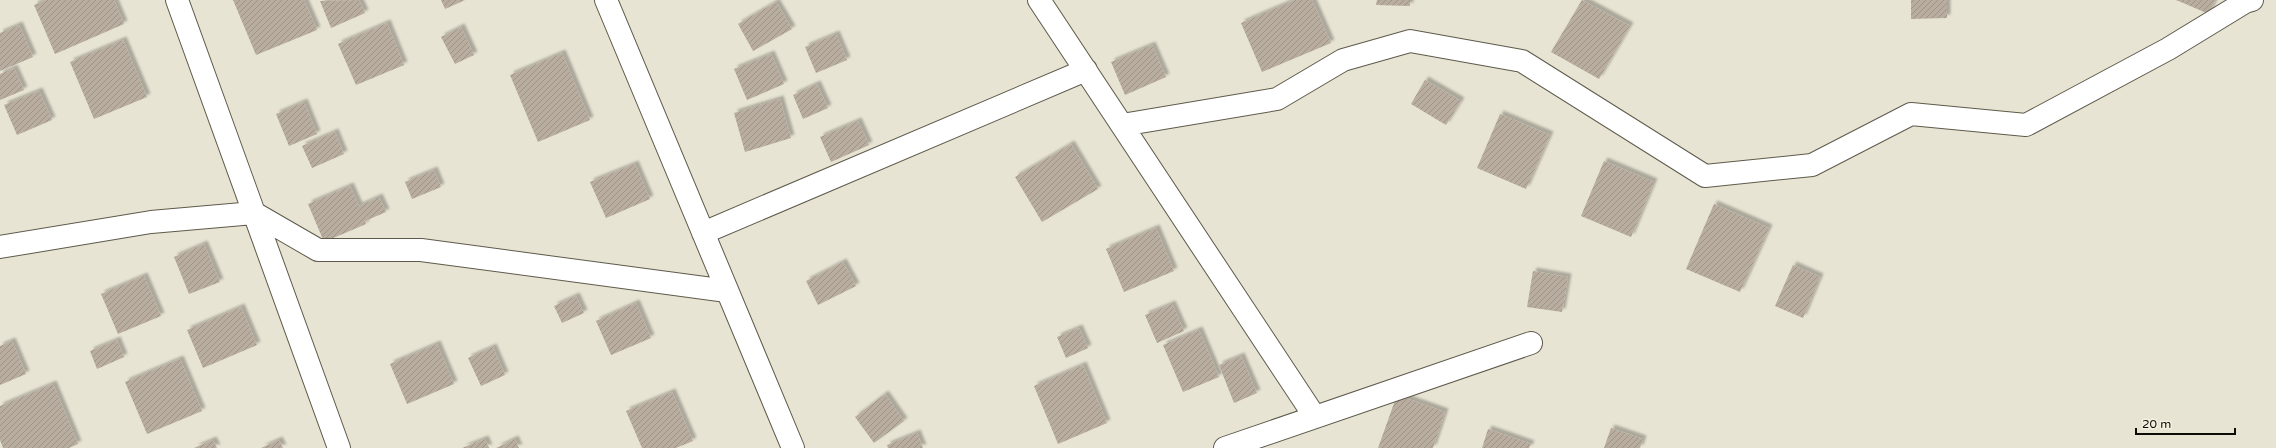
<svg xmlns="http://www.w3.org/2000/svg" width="2276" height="448" font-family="'Varela Round',sans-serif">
<defs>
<pattern id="building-hatch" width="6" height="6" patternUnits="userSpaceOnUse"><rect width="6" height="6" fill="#b8ad9f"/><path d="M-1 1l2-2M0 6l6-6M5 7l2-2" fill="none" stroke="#9d9487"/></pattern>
<filter id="shadow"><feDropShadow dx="3.5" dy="-3.5" stdDeviation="1" flood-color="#0004"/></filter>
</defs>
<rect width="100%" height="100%" fill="#e8e4d3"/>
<path fill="url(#building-hatch)" filter="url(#shadow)" d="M 47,0 L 114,0 L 124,24 L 55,54 L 34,5 Z
M 233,0 L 304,0 L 317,30 L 256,55 Z
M 359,0 L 365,13 L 331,28 L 320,1 Z
M 441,0 L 465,0 L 445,9 Z
M 1295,0 L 1312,0 L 1331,43 L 1262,72 L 1241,23 Z
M 1377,0 L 1410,0 L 1410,6 L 1376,5 Z
M 1582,0 L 1630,26 L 1599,79 L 1551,52 Z
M 1911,0 L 1947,0 L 1947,18 L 1911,19 Z
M 2176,0 L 2215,0 L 2209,14 Z
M 776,2 L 792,29 L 753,51 L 738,24 Z
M 387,23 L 404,65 L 356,85 L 338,44 Z
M 19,25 L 33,57 L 0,71 L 0,33 Z
M 461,27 L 474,55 L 455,64 L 441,37 Z
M 836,34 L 847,60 L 816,73 L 805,47 Z
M 123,40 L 147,97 L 94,119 L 70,62 Z
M 1152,45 L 1166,77 L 1125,95 L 1111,62 Z
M 562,53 L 590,120 L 538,142 L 510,75 Z
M 771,54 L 784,84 L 747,100 L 734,69 Z
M 14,68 L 24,90 L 0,100 L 0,74 Z
M 1425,80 L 1461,101 L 1446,125 L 1411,104 Z
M 817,84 L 828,108 L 803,119 L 793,95 Z
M 39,91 L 52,120 L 17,135 L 4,105 Z
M 780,99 L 791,138 L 745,152 L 734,113 Z
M 304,102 L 317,134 L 289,146 L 276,114 Z
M 1500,114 L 1550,135 L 1526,189 L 1477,168 Z
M 858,121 L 869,145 L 831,162 L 820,137 Z
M 335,132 L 344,154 L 312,168 L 302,146 Z
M 1071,144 L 1098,189 L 1042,222 L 1015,177 Z
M 1604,161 L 1654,182 L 1631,237 L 1581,216 Z
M 635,164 L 650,199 L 606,218 L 590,182 Z
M 434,170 L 441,187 L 412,199 L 405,182 Z
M 350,186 L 359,206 L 379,197 L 386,212 L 365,221 L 366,224 L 324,242 L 308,204 Z
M 1714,204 L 1769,228 L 1740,292 L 1686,269 Z
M 1156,228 L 1174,271 L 1124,292 L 1106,249 Z
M 204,244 L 220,282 L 189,294 L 174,257 Z
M 843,262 L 856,286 L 818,305 L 806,281 Z
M 1793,265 L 1820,277 L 1803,318 L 1775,306 Z
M 1533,271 L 1568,277 L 1562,312 L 1527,307 Z
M 144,276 L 161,316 L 118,334 L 101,294 Z
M 576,296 L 584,313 L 562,323 L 554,306 Z
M 636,303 L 651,338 L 611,355 L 596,321 Z
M 1172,304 L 1184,331 L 1157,343 L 1145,315 Z
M 241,307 L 257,345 L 203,368 L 187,330 Z
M 1079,328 L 1088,348 L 1066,358 L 1057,337 Z
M 1199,330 L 1219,377 L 1183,392 L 1163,345 Z
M 117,340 L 124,357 L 97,369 L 90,351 Z
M 12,341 L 26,374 L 0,385 L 0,346 Z
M 437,344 L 454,384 L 407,404 L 390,364 Z
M 493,347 L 505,375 L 481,386 L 468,358 Z
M 1241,356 L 1257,393 L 1234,403 L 1219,365 Z
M 180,359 L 202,411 L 147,434 L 125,382 Z
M 1083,365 L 1107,423 L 1058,444 L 1034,386 Z
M 53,384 L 78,444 L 69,448 L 3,448 L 0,440 L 0,406 Z
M 672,392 L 693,441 L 676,448 L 642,448 L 626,411 Z
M 885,394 L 904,421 L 874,443 L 855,417 Z
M 1397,395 L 1445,412 L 1433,448 L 1378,448 Z
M 1611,428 L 1643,439 L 1640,448 L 1604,448 Z
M 1488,429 L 1531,444 L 1529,448 L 1482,448 Z
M 917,433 L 923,448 L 888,448 L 887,445 Z
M 485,439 L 489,448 L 462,448 Z
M 515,439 L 519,448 L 496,448 Z
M 213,440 L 217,448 L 194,448 Z
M 279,440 L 283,448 L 261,448 Z"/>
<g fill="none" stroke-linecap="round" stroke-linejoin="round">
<g stroke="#5e5a4b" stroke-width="24">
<path id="street" d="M 177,0 L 339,448
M 606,0 L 793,448
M 1039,0 L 1315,417
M 1122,125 L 1277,99 L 1343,60 L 1410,41 L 1522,61 L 1705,176 L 1812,165 L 1911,114 L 2026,125 L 2168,49 L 2245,2 L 2252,0
M 703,233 L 1086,70
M 0,247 L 151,222 L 254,213 L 318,250 L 421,250 L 727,291
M 1225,448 L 1531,343"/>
</g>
<use href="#street" stroke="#fff" stroke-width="22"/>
</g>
<path d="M2136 428v6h99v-6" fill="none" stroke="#0d0c07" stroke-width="2"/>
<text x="2142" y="428" font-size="12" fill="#0d0c07" stroke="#f5f1e0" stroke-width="3" paint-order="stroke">20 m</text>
</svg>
